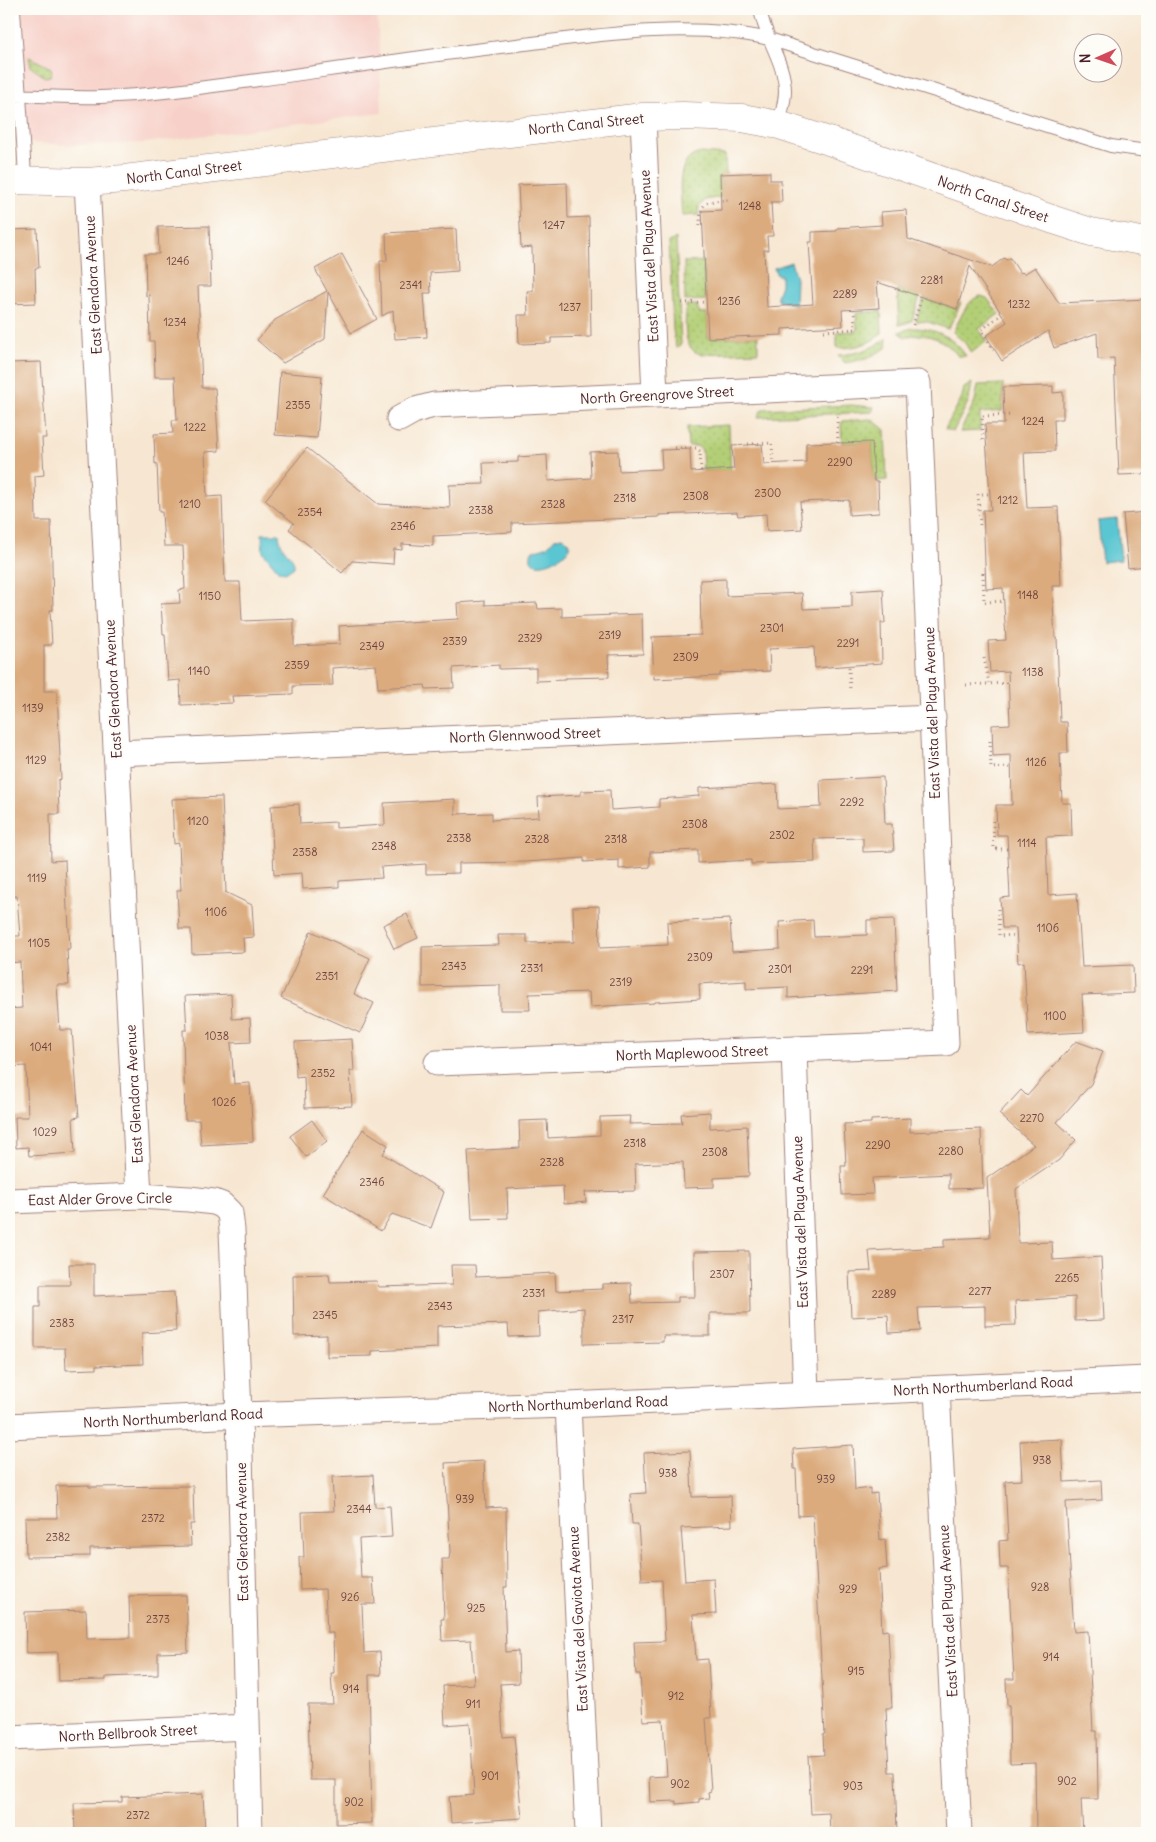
<svg xmlns="http://www.w3.org/2000/svg" width="1156" height="1842" font-family="Delius,sans-serif">
<defs>
<pattern id="grass-dots" width="8" height="8" patternUnits="userSpaceOnUse" patternTransform="scale(1.25)"><rect width="8" height="8" fill="#b3cf76"/><path d="M2 2h.1M6 6h.1" fill="none" stroke="#9bb166" stroke-width="1.8" stroke-linecap="round"/></pattern>
</defs>
<rect width="100%" height="100%" fill="#fdfcf7"/>
<filter id="ink" filterUnits="userSpaceOnUse"><feTurbulence type="fractalNoise" baseFrequency=".02" numOctaves="2"/><feDisplacementMap in="SourceGraphic" scale="10" xChannelSelector="R" yChannelSelector="G"/><feConvolveMatrix kernelMatrix="1 2 1 2 8 2 1 2 1" color-interpolation-filters="sRGB"/></filter>
<filter id="wash" filterUnits="userSpaceOnUse"><feTurbulence type="fractalNoise" baseFrequency=".0096" numOctaves="4" result="noise"/><feDisplacementMap in="SourceGraphic" scale="20" xChannelSelector="R" yChannelSelector="G"/><feGaussianBlur stdDeviation="1.12" result="paint"/><feColorMatrix in="noise" values="0 0 0 0 0 0 0 0 0 0 0 0 0 0 0 0 0 1.4 0 .05"/><feComposite in="paint" operator="in"/></filter>
<g filter="url(#wash)">
<rect width="100%" height="100%" fill="#f7e7d2"/>
<path fill="#f7d1c9" d="M 9,9 L 377,9 L 382,113 L 145,143 L 71,145 L 9,142 Z"/>
<path fill="url(#grass-dots)" stroke="#7e7750" d="M 29,57 L 51,68 L 52,71 L 50,76 L 45,77 L 31,67 Z
M 702,153 L 725,155 L 726,174 L 720,175 L 721,197 L 705,200 L 699,207 L 698,215 L 682,216 C 681,194 673,157 702,153 Z
M 676,238 L 681,344 L 676,348 L 673,330 L 669,242 Z
M 684,261 L 686,262 L 710,261 L 704,268 L 706,300 L 685,301 Z
M 897,289 L 920,296 L 912,321 L 899,325 Z
M 981,296 L 987,298 L 999,314 L 979,329 L 987,341 L 971,353 L 965,343 L 953,332 C 960,320 967,298 981,296 Z
M 924,298 L 957,309 L 959,302 L 961,303 L 948,329 L 928,322 L 916,321 Z
M 686,305 L 697,305 L 699,313 L 707,313 L 708,338 L 758,336 L 758,352 L 700,354 C 681,348 686,322 686,305 Z
M 881,311 L 882,333 C 869,345 854,348 837,348 L 837,332 L 857,331 L 856,313 Z
M 912,328 C 936,328 953,337 966,356 L 958,356 C 945,339 925,331 905,337 L 899,332 Z
M 887,338 L 886,348 L 866,359 L 845,363 L 838,355 C 857,354 872,349 887,338 Z
M 972,383 L 969,400 L 953,432 L 945,429 L 962,397 L 964,388 Z
M 1003,384 L 1002,411 L 980,413 L 980,431 L 960,432 L 975,401 L 978,385 Z
M 851,405 L 874,407 L 872,412 L 758,417 L 762,409 Z
M 872,419 L 885,430 L 887,480 L 874,481 L 872,442 L 842,443 L 841,424 L 843,421 Z
M 729,425 L 731,475 L 725,470 L 703,471 L 702,450 L 697,446 L 688,446 L 687,427 Z"/>
<path fill="#5ac6d2" stroke="#52727e" d="M 791,262 L 796,279 L 795,304 L 779,301 L 777,296 L 781,285 L 781,275 L 777,275 L 774,268 Z
M 1117,519 L 1121,560 L 1102,562 L 1098,521 Z
M 262,534 L 279,534 C 280,553 295,553 294,567 L 287,572 L 279,571 L 263,552 Z
M 562,537 L 569,542 L 570,546 C 565,561 523,576 532,551 L 546,547 L 556,538 Z"/>
<g id="blocks">
<path fill="#dbab7e" d="M 770,172 L 770,180 L 781,180 L 782,202 L 771,202 L 773,236 L 767,236 L 768,250 L 764,250 L 767,307 L 813,304 L 809,242 L 812,242 L 812,232 L 837,231 L 837,228 L 882,225 L 881,212 L 906,210 L 908,239 L 992,267 L 1004,258 L 1006,260 L 1010,258 L 1020,273 L 1022,272 L 1024,274 L 1035,267 L 1059,303 L 1147,299 L 1147,474 L 1119,475 L 1114,358 L 1098,359 L 1097,333 L 1054,348 L 1048,331 L 1002,361 L 986,336 L 1007,322 L 970,266 L 957,309 L 877,282 L 879,308 L 842,310 L 843,326 L 782,329 L 782,335 L 708,338 L 702,211 L 721,210 L 720,174 Z
M 567,183 L 568,218 L 589,217 L 591,337 L 551,338 L 551,343 L 519,344 L 518,315 L 528,315 L 527,291 L 533,291 L 532,247 L 521,248 L 518,185 Z
M 209,226 L 211,286 L 198,286 L 202,388 L 215,388 L 219,451 L 205,452 L 207,497 L 222,496 L 225,582 L 240,582 L 242,621 L 294,619 L 294,646 L 340,644 L 339,626 L 458,619 L 457,603 L 485,601 L 485,605 L 537,603 L 538,609 L 562,608 L 562,617 L 642,614 L 643,654 L 608,655 L 609,677 L 565,678 L 565,680 L 536,681 L 536,668 L 499,669 L 499,665 L 453,668 L 454,688 L 426,689 L 425,685 L 378,688 L 376,665 L 332,668 L 333,685 L 293,686 L 293,694 L 232,696 L 233,703 L 181,705 L 180,680 L 168,681 L 165,634 L 163,634 L 161,604 L 180,603 L 179,590 L 185,589 L 183,546 L 164,546 L 162,512 L 159,512 L 157,463 L 155,464 L 154,434 L 173,433 L 172,420 L 177,420 L 175,377 L 155,377 L 154,341 L 150,341 L 149,295 L 146,296 L 145,254 L 159,254 L 158,227 Z
M 37,229 L 39,268 L 35,268 L 36,303 L 9,304 L 9,230 Z
M 456,229 L 458,271 L 430,273 L 431,293 L 424,293 L 427,337 L 395,339 L 393,310 L 382,316 L 380,261 L 387,261 L 386,233 Z
M 342,254 L 377,319 L 351,333 L 328,292 L 325,339 L 283,363 L 257,340 L 275,320 L 327,291 L 315,269 Z
M 41,362 L 46,438 L 42,438 L 44,475 L 35,476 L 36,521 L 51,521 L 53,610 L 50,610 L 52,645 L 44,645 L 44,691 L 57,691 L 61,779 L 58,780 L 59,814 L 50,814 L 51,861 L 65,860 L 67,910 L 68,910 L 70,949 L 67,949 L 69,985 L 57,985 L 60,1030 L 72,1030 L 79,1117 L 73,1118 L 75,1153 L 29,1156 L 28,1147 L 16,1148 L 15,1117 L 28,1117 L 26,1066 L 9,1067 L 9,1009 L 22,1008 L 20,962 L 9,963 L 9,936 L 20,936 L 17,896 L 9,897 L 9,779 L 11,779 L 9,726 L 9,363 Z
M 280,372 L 322,376 L 317,438 L 275,435 Z
M 1053,386 L 1053,393 L 1063,392 L 1063,419 L 1054,419 L 1055,451 L 1024,452 L 1027,508 L 1058,507 L 1061,586 L 1052,586 L 1055,638 L 1057,638 L 1060,722 L 1067,722 L 1068,753 L 1060,753 L 1062,803 L 1071,803 L 1072,836 L 1046,837 L 1048,895 L 1077,893 L 1082,967 L 1133,965 L 1134,993 L 1082,995 L 1084,1032 L 1028,1035 L 1024,962 L 1018,963 L 1016,928 L 1002,928 L 1000,898 L 1010,897 L 1007,835 L 997,835 L 996,805 L 1012,805 L 1011,755 L 993,756 L 992,725 L 1010,724 L 1008,671 L 990,672 L 988,641 L 1006,640 L 1003,588 L 986,589 L 983,510 L 991,510 L 985,424 L 1004,424 L 1003,387 Z
M 837,442 L 837,443 L 872,442 L 874,481 L 878,481 L 879,513 L 849,515 L 849,500 L 800,502 L 802,529 L 767,531 L 766,514 L 738,516 L 737,512 L 659,515 L 659,517 L 512,523 L 512,532 L 433,536 L 433,546 L 402,544 L 402,550 L 394,549 L 393,564 L 352,561 L 342,573 L 289,529 L 294,523 L 265,500 L 307,448 L 378,504 L 450,508 L 449,485 L 484,484 L 483,463 L 518,462 L 518,457 L 547,455 L 548,481 L 591,478 L 590,452 L 618,451 L 619,471 L 662,469 L 661,450 L 690,449 L 691,472 L 734,469 L 732,446 L 762,444 L 764,464 L 806,462 L 806,443 Z
M 1147,512 L 1147,566 L 1128,568 L 1123,514 Z
M 726,579 L 726,596 L 802,593 L 803,609 L 852,607 L 852,591 L 883,589 L 885,623 L 881,623 L 882,663 L 815,668 L 814,647 L 769,649 L 770,671 L 720,673 L 720,676 L 654,679 L 652,637 L 701,635 L 700,580 Z
M 883,777 L 885,824 L 892,824 L 894,851 L 863,852 L 863,838 L 814,839 L 815,862 L 751,864 L 751,860 L 698,863 L 698,850 L 650,852 L 650,867 L 619,869 L 619,860 L 584,862 L 584,858 L 526,862 L 459,863 L 459,873 L 426,874 L 426,864 L 381,867 L 382,878 L 339,881 L 339,887 L 303,889 L 302,873 L 274,875 L 271,806 L 299,804 L 300,824 L 336,822 L 336,828 L 385,825 L 384,803 L 455,799 L 455,814 L 492,813 L 492,820 L 539,817 L 538,797 L 581,795 L 581,791 L 610,790 L 611,810 L 659,807 L 659,799 L 699,796 L 699,788 L 777,784 L 778,809 L 821,807 L 820,780 Z
M 222,797 L 226,892 L 225,892 L 252,905 L 254,937 L 243,938 L 244,952 L 192,954 L 191,929 L 179,929 L 177,890 L 181,890 L 179,843 L 174,844 L 172,799 Z
M 599,906 L 600,948 L 668,945 L 667,922 L 730,919 L 732,952 L 780,949 L 779,922 L 813,920 L 814,937 L 867,935 L 867,920 L 894,919 L 897,991 L 788,998 L 788,987 L 746,989 L 746,981 L 699,984 L 700,999 L 655,1002 L 655,1003 L 590,1007 L 589,992 L 529,994 L 530,1010 L 500,1010 L 500,985 L 422,987 L 422,947 L 499,945 L 498,935 L 527,935 L 527,943 L 574,942 L 573,907 Z
M 407,914 L 418,938 L 394,949 L 383,925 Z
M 311,931 L 370,958 L 354,994 L 374,1003 L 360,1033 L 281,998 Z
M 231,994 L 232,1019 L 250,1018 L 251,1042 L 231,1043 L 234,1084 L 250,1083 L 253,1142 L 201,1145 L 199,1120 L 185,1120 L 183,1030 L 187,1030 L 185,996 Z
M 352,1039 L 354,1071 L 350,1071 L 352,1106 L 305,1108 L 304,1076 L 296,1077 L 295,1042 Z
M 1076,1041 L 1103,1051 L 1091,1084 L 1057,1122 L 1076,1140 L 1059,1160 L 1016,1189 L 1018,1243 L 1052,1242 L 1053,1260 L 1101,1257 L 1104,1320 L 1075,1321 L 1075,1297 L 1015,1301 L 1016,1325 L 985,1326 L 985,1306 L 918,1308 L 920,1331 L 889,1333 L 888,1315 L 851,1317 L 849,1272 L 871,1271 L 869,1251 L 944,1247 L 944,1239 L 990,1237 L 987,1178 L 1034,1145 L 999,1114 L 1021,1090 L 1027,1096 Z
M 710,1112 L 710,1128 L 747,1126 L 749,1176 L 714,1178 L 714,1187 L 684,1188 L 683,1162 L 635,1164 L 636,1191 L 585,1192 L 586,1202 L 564,1204 L 563,1186 L 507,1189 L 508,1218 L 472,1219 L 468,1151 L 520,1148 L 519,1121 L 547,1120 L 548,1138 L 600,1135 L 600,1117 L 630,1116 L 629,1124 L 682,1123 L 681,1114 Z
M 910,1118 L 910,1132 L 981,1129 L 983,1188 L 949,1189 L 949,1174 L 872,1178 L 873,1194 L 842,1195 L 841,1166 L 846,1166 L 844,1124 L 871,1123 L 871,1120 Z
M 312,1120 L 327,1141 L 306,1157 L 290,1136 Z
M 363,1129 L 388,1145 L 383,1154 L 444,1192 L 431,1228 L 392,1214 L 381,1231 L 323,1194 Z
M 749,1251 L 750,1313 L 710,1313 L 710,1336 L 663,1336 L 663,1342 L 584,1344 L 584,1308 L 538,1312 L 539,1336 L 509,1337 L 508,1324 L 437,1326 L 437,1348 L 372,1351 L 372,1356 L 327,1357 L 327,1335 L 294,1336 L 293,1275 L 329,1274 L 330,1282 L 377,1281 L 378,1287 L 452,1285 L 451,1265 L 475,1265 L 476,1277 L 555,1273 L 556,1291 L 603,1289 L 603,1284 L 631,1283 L 632,1303 L 678,1302 L 678,1297 L 695,1297 L 694,1252 Z
M 69,1264 L 94,1264 L 94,1296 L 174,1292 L 176,1331 L 142,1333 L 143,1364 L 96,1366 L 96,1369 L 66,1370 L 65,1348 L 35,1348 L 35,1307 L 40,1307 L 40,1285 L 70,1285 Z
M 1062,1439 L 1064,1482 L 1101,1480 L 1102,1500 L 1066,1502 L 1074,1632 L 1088,1631 L 1093,1731 L 1097,1731 L 1098,1799 L 1081,1799 L 1083,1833 L 1036,1833 L 1035,1763 L 1010,1764 L 1009,1705 L 1007,1705 L 1006,1679 L 1014,1679 L 1008,1568 L 1000,1568 L 999,1541 L 1008,1540 L 1005,1481 L 1022,1480 L 1020,1441 Z
M 853,1445 L 855,1490 L 870,1488 L 870,1494 L 877,1493 L 880,1540 L 885,1539 L 887,1568 L 879,1569 L 882,1631 L 888,1630 L 892,1708 L 886,1708 L 889,1772 L 895,1772 L 897,1833 L 830,1833 L 829,1813 L 811,1814 L 808,1756 L 824,1755 L 823,1734 L 825,1734 L 813,1515 L 798,1516 L 796,1469 L 794,1469 L 793,1449 Z
M 690,1451 L 692,1497 L 731,1496 L 732,1526 L 681,1528 L 685,1581 L 714,1579 L 716,1614 L 693,1615 L 696,1660 L 708,1659 L 711,1718 L 706,1718 L 711,1791 L 708,1792 L 709,1798 L 699,1799 L 699,1802 L 676,1804 L 676,1801 L 650,1802 L 649,1777 L 667,1776 L 663,1720 L 643,1721 L 640,1674 L 636,1674 L 634,1642 L 665,1641 L 662,1580 L 642,1581 L 638,1524 L 632,1524 L 630,1494 L 646,1493 L 644,1453 Z
M 484,1461 L 486,1508 L 506,1507 L 507,1587 L 504,1587 L 506,1652 L 518,1651 L 519,1683 L 500,1684 L 503,1737 L 514,1736 L 522,1818 L 451,1823 L 449,1797 L 474,1795 L 470,1723 L 445,1725 L 443,1686 L 474,1684 L 471,1640 L 442,1641 L 441,1619 L 444,1619 L 442,1559 L 449,1559 L 450,1552 L 445,1463 Z
M 373,1475 L 375,1507 L 390,1506 L 392,1537 L 359,1539 L 361,1578 L 373,1578 L 375,1604 L 362,1604 L 364,1653 L 380,1652 L 381,1675 L 369,1675 L 372,1823 L 336,1824 L 336,1780 L 310,1780 L 308,1704 L 333,1704 L 331,1673 L 334,1673 L 333,1633 L 327,1633 L 325,1589 L 300,1590 L 299,1557 L 304,1557 L 302,1512 L 334,1511 L 332,1477 Z
M 89,1485 L 89,1487 L 193,1486 L 194,1524 L 190,1524 L 191,1546 L 90,1548 L 90,1556 L 26,1557 L 25,1518 L 57,1518 L 56,1486 Z
M 186,1595 L 188,1652 L 158,1653 L 158,1675 L 106,1677 L 106,1680 L 59,1681 L 58,1652 L 26,1653 L 25,1612 L 86,1610 L 87,1639 L 130,1638 L 129,1596 Z
M 203,1794 L 205,1831 L 188,1831 L 189,1833 L 75,1833 L 74,1803 L 122,1802 L 122,1797 Z"/>
</g>
</g>
<g filter="url(#ink)">
<use href="#blocks" fill-opacity="0" stroke="#a0837e" stroke-width="1"/>
<g fill="none" stroke-linecap="round" stroke-linejoin="round">
<g stroke="#a0837e" stroke-width="14">
<path id="service" d="M 14,9 C 17,66 23,124 25,181
M 760,9 C 764,37 785,62 785,91 C 785,102 781,114 779,125
M 9,95 C 39,96 70,98 101,97 C 154,95 206,87 258,80 C 344,68 430,55 517,45 C 597,35 690,21 769,39 L 1111,146 L 1147,151"/>
</g>
<g stroke="#a0837e" stroke-width="27">
<path id="minor" d="M 643,117 L 655,395
M 87,182 L 139,1196
M 399,419 L 415,410 L 434,405 L 918,383 L 946,1043 L 437,1063
M 116,753 L 933,718
M 794,1049 L 806,1394
M 9,1201 L 139,1196 L 189,1199 L 214,1202 L 222,1205 L 230,1213 L 232,1230 L 239,1415 L 250,1833
M 937,1389 L 959,1833
M 568,1405 L 588,1833
M 9,1426 L 239,1415 L 568,1405 L 1147,1379
M 9,1738 L 247,1727"/>
</g>
<g stroke="#a0837e" stroke-width="29">
<path id="tertiary" d="M 9,180 L 87,182 L 124,179 L 643,117 L 683,116 L 742,118 L 779,125 L 829,141 L 1054,220 L 1091,232 L 1147,242"/>
</g>
<path stroke="#a0837e" stroke-width="3" stroke-dasharray="1 4" stroke-linecap="butt" d="M 700,226 C 700,201 706,201 729,200
M 682,303 L 706,302
M 913,325 L 922,297
M 824,331 L 855,329 L 854,309
M 994,350 L 981,330 L 1002,314
M 837,417 L 838,443
M 983,440 L 982,416 L 1012,415
M 748,444 L 772,443 L 773,463
M 675,448 L 696,448 L 700,451 L 701,471
M 980,525 L 978,494 L 990,494
M 983,573 L 984,602 L 1004,601
M 984,658 L 989,683
M 849,667 L 850,691
M 966,685 L 1009,683
M 990,741 L 991,768 L 1011,767
M 993,821 L 994,849 L 1008,849
M 998,909 L 999,936 L 1017,935"/>
<use href="#service" stroke="#fff" stroke-width="12"/>
<use href="#minor" stroke="#fff" stroke-width="25"/>
<use href="#tertiary" stroke="#fff" stroke-width="28"/>
</g>
</g>
<g text-anchor="middle" stroke-width="4.5" stroke-linejoin="round" paint-order="stroke">
<g font-size="11" fill="#6e4240">
<text x="750" y="210">1248</text>
<text x="554" y="229">1247</text>
<text x="178" y="265">1246</text>
<text x="932" y="284">2281</text>
<text x="411" y="289">2341</text>
<text x="845" y="298">2289</text>
<text x="729" y="305">1236</text>
<text x="1019" y="308">1232</text>
<text x="570" y="311">1237</text>
<text x="175" y="326">1234</text>
<text x="298" y="409">2355</text>
<text x="1033" y="425">1224</text>
<text x="195" y="431">1222</text>
<text x="840" y="466">2290</text>
<text x="768" y="497">2300</text>
<text x="696" y="500">2308</text>
<text x="625" y="502">2318</text>
<text x="1008" y="504">1212</text>
<text x="190" y="508">1210</text>
<text x="553" y="508">2328</text>
<text x="481" y="514">2338</text>
<text x="310" y="516">2354</text>
<text x="403" y="530">2346</text>
<text x="1028" y="599">1148</text>
<text x="210" y="600">1150</text>
<text x="772" y="632">2301</text>
<text x="610" y="639">2319</text>
<text x="530" y="642">2329</text>
<text x="455" y="645">2339</text>
<text x="848" y="647">2291</text>
<text x="372" y="650">2349</text>
<text x="686" y="661">2309</text>
<text x="297" y="669">2359</text>
<text x="199" y="675">1140</text>
<text x="1033" y="676">1138</text>
<text x="33" y="712">1139</text>
<text x="36" y="764">1129</text>
<text x="1036" y="766">1126</text>
<text x="852" y="806">2292</text>
<text x="198" y="825">1120</text>
<text x="695" y="828">2308</text>
<text x="782" y="839">2302</text>
<text x="459" y="842">2338</text>
<text x="537" y="843">2328</text>
<text x="616" y="843">2318</text>
<text x="1027" y="847">1114</text>
<text x="384" y="850">2348</text>
<text x="305" y="856">2358</text>
<text x="37" y="882">1119</text>
<text x="216" y="916">1106</text>
<text x="1048" y="932">1106</text>
<text x="39" y="947">1105</text>
<text x="700" y="961">2309</text>
<text x="454" y="970">2343</text>
<text x="532" y="972">2331</text>
<text x="780" y="973">2301</text>
<text x="862" y="974">2291</text>
<text x="327" y="980">2351</text>
<text x="621" y="986">2319</text>
<text x="1055" y="1020">1100</text>
<text x="217" y="1040">1038</text>
<text x="41" y="1051">1041</text>
<text x="323" y="1077">2352</text>
<text x="224" y="1106">1026</text>
<text x="1032" y="1122">2270</text>
<text x="45" y="1136">1029</text>
<text x="635" y="1147">2318</text>
<text x="878" y="1149">2290</text>
<text x="951" y="1155">2280</text>
<text x="715" y="1156">2308</text>
<text x="552" y="1166">2328</text>
<text x="372" y="1186">2346</text>
<text x="722" y="1278">2307</text>
<text x="1067" y="1282">2265</text>
<text x="980" y="1295">2277</text>
<text x="534" y="1297">2331</text>
<text x="884" y="1298">2289</text>
<text x="440" y="1310">2343</text>
<text x="325" y="1319">2345</text>
<text x="623" y="1323">2317</text>
<text x="62" y="1327">2383</text>
<text x="1042" y="1464">938</text>
<text x="668" y="1477">938</text>
<text x="826" y="1483">939</text>
<text x="465" y="1503">939</text>
<text x="359" y="1513">2344</text>
<text x="153" y="1522">2372</text>
<text x="58" y="1541">2382</text>
<text x="1040" y="1591">928</text>
<text x="848" y="1593">929</text>
<text x="350" y="1601">926</text>
<text x="476" y="1612">925</text>
<text x="158" y="1623">2373</text>
<text x="1051" y="1661">914</text>
<text x="856" y="1675">915</text>
<text x="351" y="1693">914</text>
<text x="676" y="1700">912</text>
<text x="473" y="1708">911</text>
<text x="490" y="1780">901</text>
<text x="1067" y="1785">902</text>
<text x="680" y="1788">902</text>
<text x="853" y="1790">903</text>
<text x="354" y="1806">902</text>
<text x="138" y="1819">2372</text>
</g>
<g font-size="14" fill="#4a1f2b" stroke="#fdfcf7">
<text transform="translate(586 124) rotate(-6)" y="5">North Canal Street</text>
<text transform="translate(184 172) rotate(-7)" y="5">North Canal Street</text>
<text transform="translate(993 199) rotate(19)" y="5">North Canal Street</text>
<text transform="translate(649 256) rotate(-93)" y="5">East Vista del Playa Avenue</text>
<text transform="translate(93 285) rotate(-93)" y="5">East Glendora Avenue</text>
<text transform="translate(657 395) rotate(-3)" y="5">North Greengrove Street</text>
<text transform="translate(113 689) rotate(-93)" y="5">East Glendora Avenue</text>
<text transform="translate(932 713) rotate(-92)" y="5">East Vista del Playa Avenue</text>
<text transform="translate(525 735) rotate(-2)" y="5">North Glennwood Street</text>
<text transform="translate(692 1053) rotate(-2)" y="5">North Maplewood Street</text>
<text transform="translate(134 1094) rotate(-93)" y="5">East Glendora Avenue</text>
<text transform="translate(100 1199) rotate(-1)" y="5">East Alder Grove Circle</text>
<text transform="translate(800 1222) rotate(-92)" y="5">East Vista del Playa Avenue</text>
<text transform="translate(983 1386) rotate(-3)" y="5">North Northumberland Road</text>
<text transform="translate(578 1404) rotate(-2)" y="5">North Northumberland Road</text>
<text transform="translate(173 1418) rotate(-3)" y="5">North Northumberland Road</text>
<text transform="translate(242 1532) rotate(-91)" y="5">East Glendora Avenue</text>
<text transform="translate(948 1611) rotate(-93)" y="5">East Vista del Playa Avenue</text>
<text transform="translate(578 1619) rotate(-93)" y="5">East Vista del Gaviota Avenue</text>
<text transform="translate(128 1733) rotate(-3)" y="5">North Bellbrook Street</text>
</g>
</g>
<rect width="1156" height="1842" fill="none" stroke="#fdfcf7" stroke-width="30"/>
<g transform="translate(1098 58) rotate(268)"><circle r="24" fill="#fdfcf7" stroke="#b5a4a5"/>
<path d="M0-4L9 19L0 12L-9 19Z" fill="#d1495b"/>
<text y="-8" font-size="14" font-weight="bold" text-anchor="middle" fill="#4a1f2b">N</text>
</g>
</svg>
